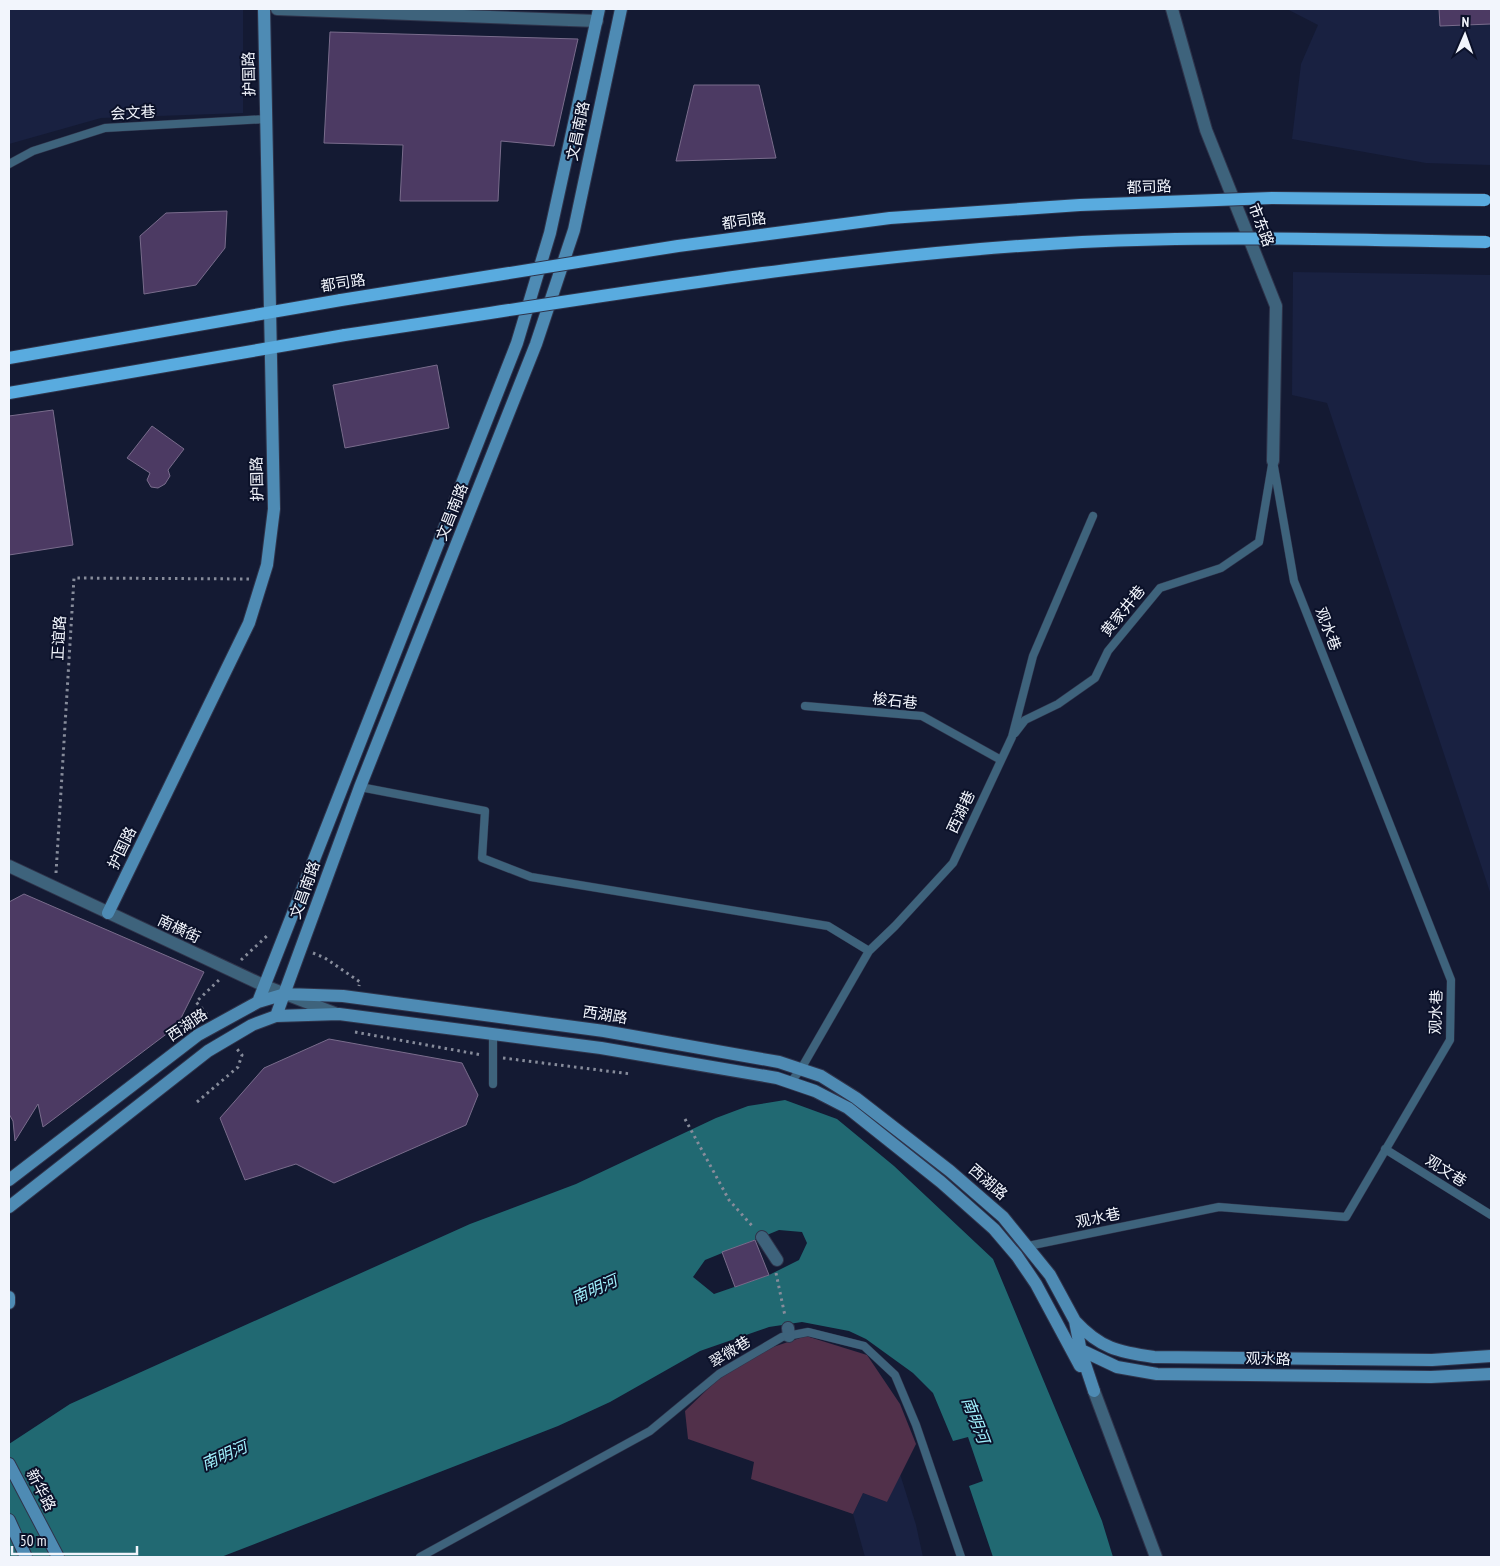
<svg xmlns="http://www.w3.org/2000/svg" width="1500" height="1566" font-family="'PT Sans Narrow','Noto Sans SC',sans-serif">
<rect width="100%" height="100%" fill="#141a33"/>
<path fill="#192141" d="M 9,9 L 243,9 L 243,113 L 101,118 L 9,144 Z
M 1287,9 L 1491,9 L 1491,165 L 1426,163 L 1292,139 L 1301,64 L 1318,25 Z
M 1293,272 L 1491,275 L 1491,895 L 1327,403 L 1292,395 Z
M 900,1474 L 916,1525 L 923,1557 L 865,1557 L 853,1514 L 863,1493 L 887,1502 Z"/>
<path fill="#51304a" d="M 806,1336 L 867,1355 L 900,1404 L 916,1444 L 887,1502 L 863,1493 L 853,1514 L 751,1479 L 754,1462 L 688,1439 L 685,1411 L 717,1380 L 764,1350 Z"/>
<path fill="#216972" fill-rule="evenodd" d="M 785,1100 L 837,1119 L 894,1166 L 993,1259 L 1102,1521 L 1113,1557 L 993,1557 L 969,1486 L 983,1481 L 968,1437 L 953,1441 L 933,1393 L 913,1373 L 866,1339 L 849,1331 L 802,1322 L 769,1327 L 700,1351 L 610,1402 L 558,1426 L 221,1557 L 9,1557 L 9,1444 L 70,1404 L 470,1224 L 576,1184 L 716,1118 L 748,1106 ZM 779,1230 L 802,1232 L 807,1243 L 799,1260 L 769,1275 L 714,1294 L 693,1277 L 705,1260 Z"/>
<path fill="#4c3a63" stroke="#796c8c" d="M 1439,9 L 1491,9 L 1491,24 L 1440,26 Z
M 330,32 L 578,39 L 554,146 L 501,141 L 498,201 L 400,201 L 403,145 L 324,143 Z
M 694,85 L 759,85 L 776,158 L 676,161 Z
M 227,211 L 225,248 L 196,285 L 144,294 L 140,236 L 166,213 Z
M 437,365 L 449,428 L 345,448 L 333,385 Z
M 53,410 L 73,545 L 9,555 L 9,416 Z
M 152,426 L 184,449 L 168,470 L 170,476 L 165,484 L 158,488 L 151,487 L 147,480 L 150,473 L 127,458 Z
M 24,894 L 204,972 L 177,1026 L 43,1127 L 38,1104 L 15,1141 L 13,1121 L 9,1114 L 9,902 Z
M 329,1039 L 462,1063 L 478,1095 L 466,1125 L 334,1183 L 296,1164 L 245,1180 L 220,1118 L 264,1068 Z
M 755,1240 L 769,1275 L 735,1287 L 722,1252 Z"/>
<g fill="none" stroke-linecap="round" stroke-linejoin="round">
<g stroke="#2f344b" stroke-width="9">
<path id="lane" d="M 9,164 L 33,151 L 105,128 L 266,119
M 805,706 L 922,716 L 1001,760
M 1015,733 L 1025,720 L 1058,704 L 1095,678 L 1108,651 L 1160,588 L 1221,568 L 1259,542 L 1272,465
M 360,787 L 485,811 L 482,858 L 531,877 L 828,926 L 869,951
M 790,1083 L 801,1069 L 869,951 L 895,926 L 953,863 L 1012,737 L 1033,656 L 1093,516
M 493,1084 L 493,1034
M 1385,1149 L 1491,1215
M 1028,1246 L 1219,1207 L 1346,1217 L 1450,1040 L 1451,980 L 1294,581 L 1273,461
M 420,1557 L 650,1431 L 719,1374 L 782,1337 L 808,1332 L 864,1346 L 895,1375 L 916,1425 L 961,1557"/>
</g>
<g stroke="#2f344b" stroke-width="14">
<path id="street" d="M 277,9 L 597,21
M 1172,9 L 1206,130 L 1276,306 L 1273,461
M 9,866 L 265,986 L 337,1014
M 762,1237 L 777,1260
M 788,1328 L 789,1336
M 1094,1391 L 1156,1557"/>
</g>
<g stroke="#2f344b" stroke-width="14">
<path id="secondary" d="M 108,913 L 249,623 L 267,565 L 274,509 L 264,9
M 258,1002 L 517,343 L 550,233 L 599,9
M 276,1016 L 360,787 L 536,344 L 574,230 L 621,9
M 9,1180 L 198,1035 L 258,1002 L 285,994 L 343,996 L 604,1031 L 779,1062 L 821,1076 L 856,1098 L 950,1171 L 1003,1217 L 1050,1275 L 1075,1321 L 1081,1352 L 1094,1391
M 9,1207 L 208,1051 L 252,1025 L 276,1016 L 339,1014 L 601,1048 L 777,1078 L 815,1091 L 848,1108 L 941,1182 L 994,1229 L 1017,1256 L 1036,1284 L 1080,1366
M 9,1297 L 9,1303
M 1075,1321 C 1100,1348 1118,1352 1154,1357 L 1432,1360 L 1491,1356
M 1079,1349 L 1117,1367 L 1157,1374 L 1431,1377 L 1491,1374
M 9,1464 L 58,1557
M 9,1520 L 26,1557"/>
</g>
<g stroke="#2f344b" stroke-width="14">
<path id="primary" d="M 9,358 L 341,300
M 9,393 L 345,335"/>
</g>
<path stroke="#878c9b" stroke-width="3" stroke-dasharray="2.5 4" stroke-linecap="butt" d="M 56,873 L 74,578 L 250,579
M 313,953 L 325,958 L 360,982 L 359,986
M 241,960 L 268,935
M 207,1014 L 196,1002 L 220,979
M 355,1032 L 482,1055
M 503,1058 L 631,1074
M 197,1102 L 238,1067 L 242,1055 L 237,1049
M 685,1119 L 729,1200 L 754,1228
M 776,1273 L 785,1316"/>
<use href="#lane" stroke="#3e637c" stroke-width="8"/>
<use href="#street" stroke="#3e637c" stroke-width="12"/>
<use href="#secondary" stroke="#4e8bb4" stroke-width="12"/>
<use href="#primary" stroke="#59abdf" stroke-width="12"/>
<g stroke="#2f344b" stroke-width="14" stroke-linecap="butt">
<path id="primary-bridge" d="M 341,300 L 678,246 L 890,218 L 1080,205 L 1272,198 L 1485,200
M 345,335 C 589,299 835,255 1082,242 C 1217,235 1352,240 1486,242"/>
</g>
<use href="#primary-bridge" stroke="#59abdf" stroke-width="12"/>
</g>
<g text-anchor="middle" stroke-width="4" stroke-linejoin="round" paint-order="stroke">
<g font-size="15" fill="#f2f5fc" stroke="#0b1129">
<text transform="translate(249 74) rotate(-91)" y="5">护国路</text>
<text transform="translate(133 113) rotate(-3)" y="5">会文巷</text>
<text transform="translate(578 131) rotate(-78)" y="5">文昌南路</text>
<text transform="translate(1149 187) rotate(-2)" y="5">都司路</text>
<text transform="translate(744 221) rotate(-8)" y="5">都司路</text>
<text transform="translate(1261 225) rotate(69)" y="5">市东路</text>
<text transform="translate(343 283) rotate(-9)" y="5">都司路</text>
<text transform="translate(257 479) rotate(-91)" y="5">护国路</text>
<text transform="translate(452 512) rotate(-68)" y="5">文昌南路</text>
<text transform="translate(1123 611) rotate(-51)" y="5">黄家井巷</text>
<text transform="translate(1328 629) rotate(69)" y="5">观水巷</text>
<text transform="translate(59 638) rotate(-87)" y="5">正谊路</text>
<text transform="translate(895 701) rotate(6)" y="5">梭石巷</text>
<text transform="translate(961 812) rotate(-65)" y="5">西湖巷</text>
<text transform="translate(122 848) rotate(-64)" y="5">护国路</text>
<text transform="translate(305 890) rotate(-70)" y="5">文昌南路</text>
<text transform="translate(179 929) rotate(25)" y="5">南横街</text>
<text transform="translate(1436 1012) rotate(-88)" y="5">观水巷</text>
<text transform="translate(605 1015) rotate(9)" y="5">西湖路</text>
<text transform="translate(187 1025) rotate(-34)" y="5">西湖路</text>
<text transform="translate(1446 1171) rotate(32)" y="5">观文巷</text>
<text transform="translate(988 1182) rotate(41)" y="5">西湖路</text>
<text transform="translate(1098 1218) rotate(-12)" y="5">观水巷</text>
<text transform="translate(730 1352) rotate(-32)" y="5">翠微巷</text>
<text transform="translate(1268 1359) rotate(1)" y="5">观水路</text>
<text transform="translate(41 1490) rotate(62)" y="5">新华路</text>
</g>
<g font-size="16" font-style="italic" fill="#a1f2fe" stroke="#0b1129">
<text transform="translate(594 1289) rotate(-24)" y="6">南明河</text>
<text transform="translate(976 1420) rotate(69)" y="6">南明河</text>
<text transform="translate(224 1455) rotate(-24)" y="6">南明河</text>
</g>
</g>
<rect width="1500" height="1566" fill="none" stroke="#f2f5fc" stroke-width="20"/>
<g transform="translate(1465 35) rotate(2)" stroke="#0b1129" stroke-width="4" paint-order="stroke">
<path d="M0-4L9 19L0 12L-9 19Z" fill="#f2f5fc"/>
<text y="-8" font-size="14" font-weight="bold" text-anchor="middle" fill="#f2f5fc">N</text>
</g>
<path d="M12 1546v8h125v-8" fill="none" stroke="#f2f5fc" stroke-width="2.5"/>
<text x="20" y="1546" font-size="15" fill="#f2f5fc" stroke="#0b1129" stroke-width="4" paint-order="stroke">50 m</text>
</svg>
